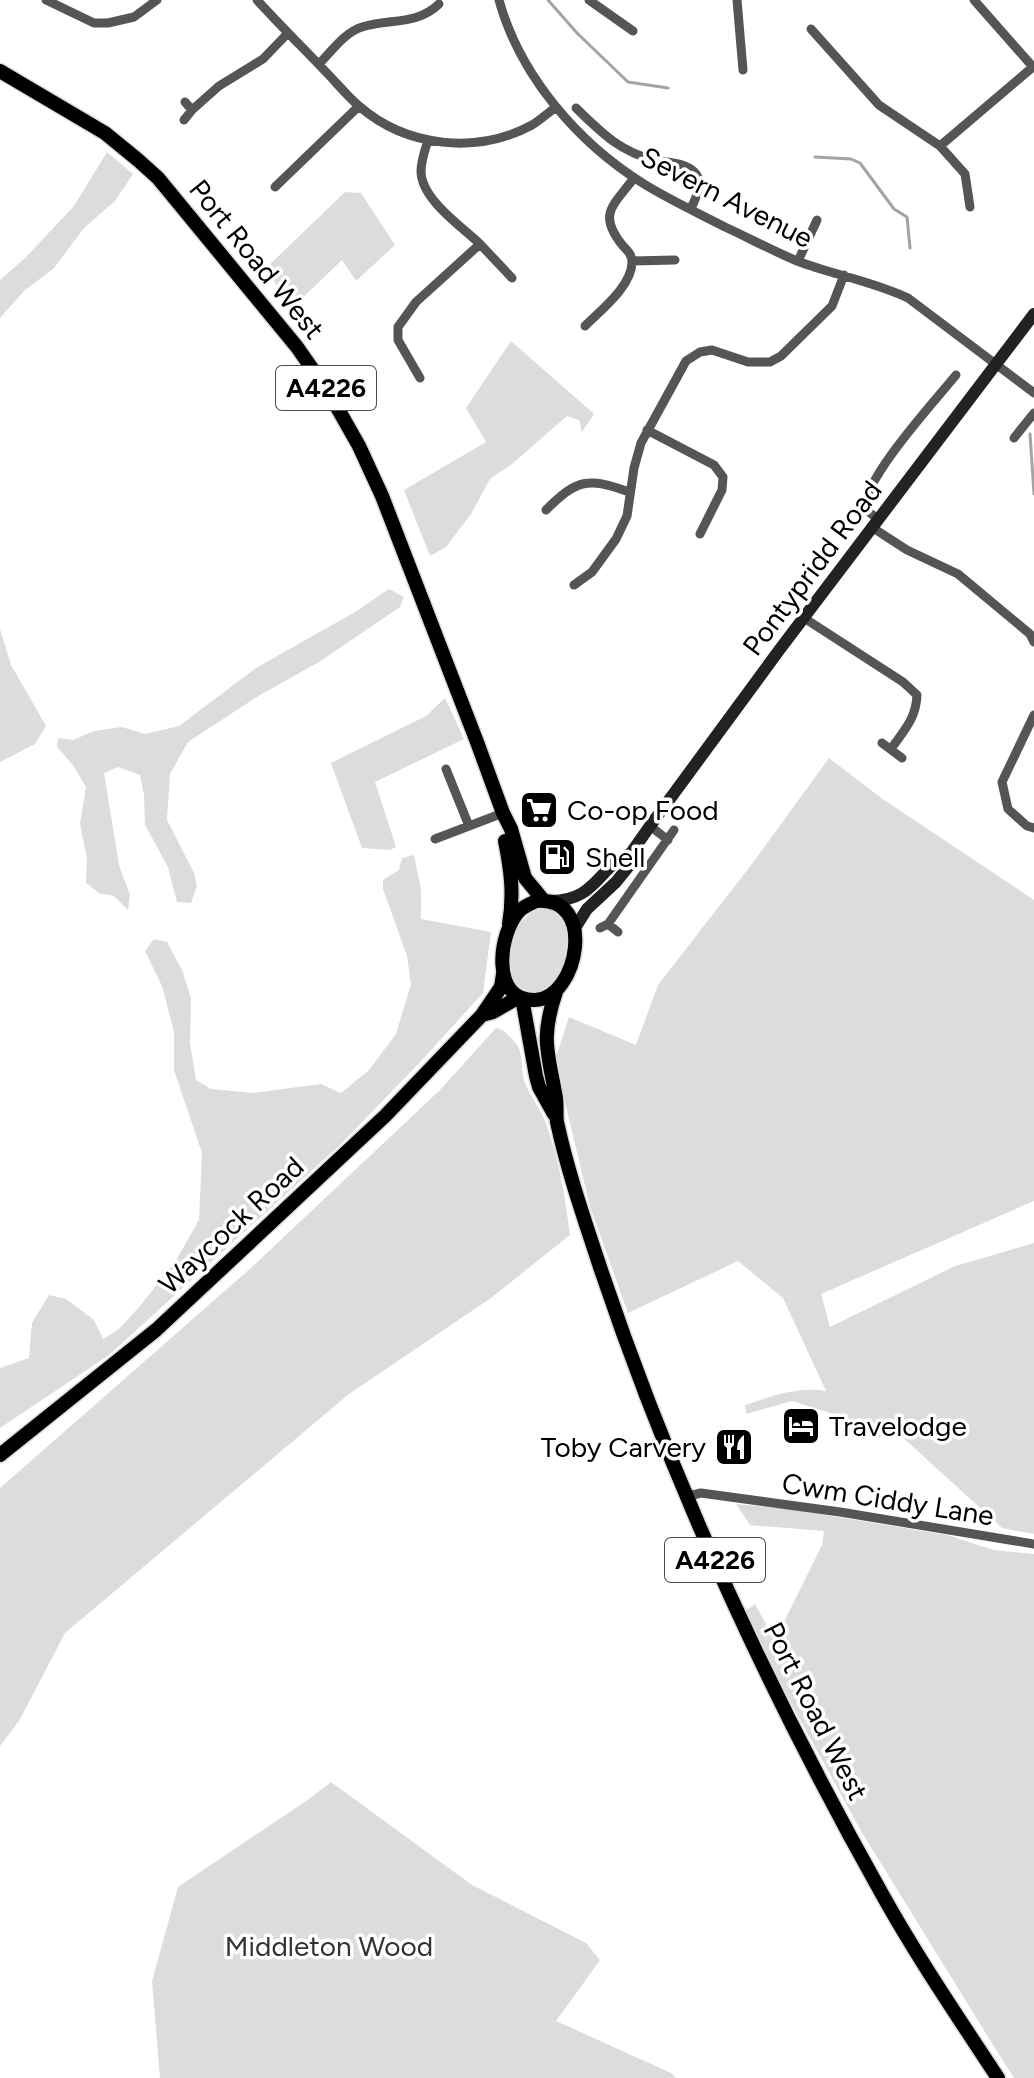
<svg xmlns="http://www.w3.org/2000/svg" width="1034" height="2078" font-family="Figtree,sans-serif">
<rect width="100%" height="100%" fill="#fff"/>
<path fill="#dcdcdc" d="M 107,152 L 133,174 L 115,201 L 84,228 L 54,268 L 24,291 L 0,318 L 0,280 L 26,257 L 74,206 Z
M 345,192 L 361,193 L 395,245 L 356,281 L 342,260 L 293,307 L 265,269 Z
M 511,341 L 594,414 L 582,432 L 579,420 L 567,416 L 512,464 L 490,479 L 471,514 L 446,547 L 430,556 L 404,490 L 486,442 L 466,408 Z
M 389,589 L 404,597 L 400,607 L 319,662 L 260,695 L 188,742 L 170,774 L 167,820 L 194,873 L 197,886 L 191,903 L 177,902 L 168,867 L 145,825 L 144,795 L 140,775 L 118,767 L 104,773 L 119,865 L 130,895 L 128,910 L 114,896 L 99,893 L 86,883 L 87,859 L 80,824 L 86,787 L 73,765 L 57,747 L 58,738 L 73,740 L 94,731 L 122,727 L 145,734 L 179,726 L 256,668 L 355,612 Z
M 0,629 L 11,665 L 46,726 L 35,744 L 0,762 Z
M 445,698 L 464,739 L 375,782 L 396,847 L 390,850 L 362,848 L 331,763 L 426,716 Z
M 829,758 L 884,800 L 1034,900 L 1034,1201 L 821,1294 L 830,1327 L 955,1266 L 1034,1243 L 1034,1534 L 1002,1528 L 899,1434 L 890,1429 L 879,1438 L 846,1418 L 792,1401 L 746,1414 L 745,1405 C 772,1396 798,1386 826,1391 L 783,1298 L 738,1261 L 628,1313 L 590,1207 L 555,1060 L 569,1017 L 636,1045 L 658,985 L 755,860 Z
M 414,855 L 421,889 L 421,919 L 491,932 L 483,993 L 422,1060 L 340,1145 L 109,1355 L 0,1428 L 0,1368 L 29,1358 L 32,1323 L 49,1295 L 66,1299 L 94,1320 L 103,1339 L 118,1330 L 140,1306 L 175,1262 L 199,1220 L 202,1153 L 174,1070 L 174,1032 L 162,986 L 145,951 L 154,939 L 167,942 L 182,970 L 191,998 L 190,1043 L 196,1080 L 211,1089 L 253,1093 L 321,1084 L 341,1093 L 369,1070 L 396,1034 L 411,984 L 407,956 L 383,889 L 383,880 L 399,870 L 402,858 Z
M 544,908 C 550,910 556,911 561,916 C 579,935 560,1000 527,991 C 521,989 516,985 513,979 C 501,956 516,912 544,908 Z
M 496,1028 C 504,1030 505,1032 511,1038 C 526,1051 519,1065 525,1083 C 530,1096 540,1108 545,1121 C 559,1157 565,1197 570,1235 L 491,1298 L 349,1394 L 65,1633 L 19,1721 L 0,1746 L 0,1488 L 252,1267 L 440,1090 Z
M 736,1504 L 789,1509 L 947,1535 L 994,1550 L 1034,1554 L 1034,2078 L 1014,2078 L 998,2053 L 861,1831 L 775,1674 L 745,1611 L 755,1604 L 768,1628 L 785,1620 L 822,1545 L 824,1531 L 750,1525 Z
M 331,1782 L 472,1885 L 586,1943 L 600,1960 L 556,2021 L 671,2073 L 676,2078 L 160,2078 L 152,1981 L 178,1887 L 309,1799 Z"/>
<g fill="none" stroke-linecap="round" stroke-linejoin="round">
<path stroke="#a3a3a3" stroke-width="3" d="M 548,0 L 577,33 L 628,82 L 668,88
M 815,157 L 851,159 L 860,163 L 894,209 L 907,217 L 910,248
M 1030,434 L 1034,494"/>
<g stroke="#dbdbdb" stroke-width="17">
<path id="primary" d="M 0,71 L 105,133 L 138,160 L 158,178 L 297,347 L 329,393 L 359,446 L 382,496 L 477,742 L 503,813 L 511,829 L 525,878 L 544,901
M 505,841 C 511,870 514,895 509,924
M 536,901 C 598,895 578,999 535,1000 C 490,1001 498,933 520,910 C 525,906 530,904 536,901 Z
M 556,992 C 540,1039 548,1052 556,1098 C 557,1106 556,1114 557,1122 C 567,1169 583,1215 598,1261 C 671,1480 769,1693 882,1894 C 917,1957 958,2017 998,2078
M 522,998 L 536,1076 L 539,1087 L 554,1114
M 482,1015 L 493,1012 L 519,997
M 0,1455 L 156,1330 L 385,1116 L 482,1015 L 501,987 L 503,974"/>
</g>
<path stroke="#555" stroke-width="9" d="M 46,0 L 94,23 L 108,23 L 134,17 L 157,0
M 257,0 C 279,24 302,47 325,71 C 336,82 347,96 359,106 C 406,147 477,155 532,125 C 540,120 548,113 556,107
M 499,0 C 520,76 578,143 644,184 C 670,200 698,213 725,227 C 749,238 773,251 797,261 C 834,275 872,281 908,298 L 1034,393
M 589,0 L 633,31
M 737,0 L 743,70
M 974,0 L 1033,67
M 811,29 L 879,105 L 940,146 L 965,174 L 970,207
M 319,64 C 331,52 345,32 362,27 C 389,18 416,26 439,4
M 576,108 C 602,133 619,151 654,160 C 667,163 687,162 696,174 C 704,185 695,198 691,209
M 192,110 L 219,86 L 263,59 L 288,33
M 184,120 L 192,110 L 185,102
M 940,146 L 1034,66
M 275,187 L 359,106
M 480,244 L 512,278
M 632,261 L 675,260
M 798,261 L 817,220
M 585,326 C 601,310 632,286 632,262 C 632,255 628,251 623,246 C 597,214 613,206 634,178
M 420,378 L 398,340 L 398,327 L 416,302 L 480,244 C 461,226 421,199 421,171 C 421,161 425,150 428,140
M 647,430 L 714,465 L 723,477 L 722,490 L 700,534
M 1014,438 L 1034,413
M 546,510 C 577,479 588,477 629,492
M 879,520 L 865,509 C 863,479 935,401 956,375
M 873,528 L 907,550 L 958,574 L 1030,634 L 1034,642
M 574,585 L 592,572 L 616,539 L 627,516 L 634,468 L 641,443 L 686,361 L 700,352 L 712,350 L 748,362 L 770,362 L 781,356 L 832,306 L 844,275
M 804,618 L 903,682 L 917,695 C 916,719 904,730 891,749
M 1034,715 L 1002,782 L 1008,809 L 1027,826 L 1034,828
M 882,743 L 902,758
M 446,769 L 469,826
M 650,826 L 668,840
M 435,839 L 503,813
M 608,924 L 674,830
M 600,928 L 608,924 L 618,932
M 688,1496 L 701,1493 L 840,1512 L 1034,1544"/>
<path stroke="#222" stroke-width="12" d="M 551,901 C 596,901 597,868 631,853
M 575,928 L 587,909 L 616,882 L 629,866 L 631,853 L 650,826 L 780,649 L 1034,314"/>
<use href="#primary" stroke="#000" stroke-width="14"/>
</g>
<defs>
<g id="supermarket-square" transform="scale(2)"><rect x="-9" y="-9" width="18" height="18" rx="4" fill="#000" stroke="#fff"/><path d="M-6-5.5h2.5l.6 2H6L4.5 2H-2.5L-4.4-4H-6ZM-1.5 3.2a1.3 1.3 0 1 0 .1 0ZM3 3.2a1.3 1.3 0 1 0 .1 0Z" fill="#fff"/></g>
<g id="fuel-square" transform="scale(2)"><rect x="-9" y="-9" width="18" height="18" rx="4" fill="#000" stroke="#fff"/><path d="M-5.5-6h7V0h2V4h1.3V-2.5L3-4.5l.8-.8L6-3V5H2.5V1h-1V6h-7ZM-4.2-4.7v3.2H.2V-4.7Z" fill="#fff"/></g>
<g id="hotel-square" transform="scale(2)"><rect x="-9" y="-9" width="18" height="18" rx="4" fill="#000" stroke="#fff"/><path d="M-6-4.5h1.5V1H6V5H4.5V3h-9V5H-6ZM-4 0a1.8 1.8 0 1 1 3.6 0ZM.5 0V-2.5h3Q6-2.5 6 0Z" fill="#fff"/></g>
<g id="restaurant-square" transform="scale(2)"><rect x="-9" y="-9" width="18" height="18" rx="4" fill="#000" stroke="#fff"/><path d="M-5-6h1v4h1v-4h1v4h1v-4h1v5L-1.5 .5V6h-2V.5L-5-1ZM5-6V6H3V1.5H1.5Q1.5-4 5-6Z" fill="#fff"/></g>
</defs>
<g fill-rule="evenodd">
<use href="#supermarket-square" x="539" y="810"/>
<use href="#fuel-square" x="557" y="857"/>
<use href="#hotel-square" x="801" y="1426"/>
<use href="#restaurant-square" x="734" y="1447"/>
</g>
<g text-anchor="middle" stroke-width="7" stroke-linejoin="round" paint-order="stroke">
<g fill="#fff" stroke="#4c4c4c" stroke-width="2">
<rect x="276" y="366" width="100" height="44" rx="6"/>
<rect x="665" y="1538" width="100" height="44" rx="6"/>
</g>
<g font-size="26" font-weight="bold" fill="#000">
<text x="326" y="397">A4226</text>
<text x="715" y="1569">A4226</text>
</g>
<g font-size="28" fill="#000" stroke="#fff">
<text transform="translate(727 197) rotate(27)" y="10">Severn Avenue</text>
<text transform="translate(257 259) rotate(51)" y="10">Port Road West</text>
<text transform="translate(812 568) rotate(-53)" y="10">Pontypridd Road</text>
<text transform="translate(231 1225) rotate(-43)" y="10">Waycock Road</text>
<text transform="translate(888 1499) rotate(9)" y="10">Cwm Ciddy Lane</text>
<text transform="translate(816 1711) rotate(63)" y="10">Port Road West</text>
</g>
<g font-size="28" fill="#000" stroke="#fff" text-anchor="start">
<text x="567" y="820">Co-op Food</text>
<text x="585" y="867">Shell</text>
<text x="829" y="1436">Travelodge</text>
<text x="706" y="1457" text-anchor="end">Toby Carvery</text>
</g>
<g font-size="28" fill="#333" stroke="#fff">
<text x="329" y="1956">Middleton Wood</text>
</g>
</g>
</svg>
